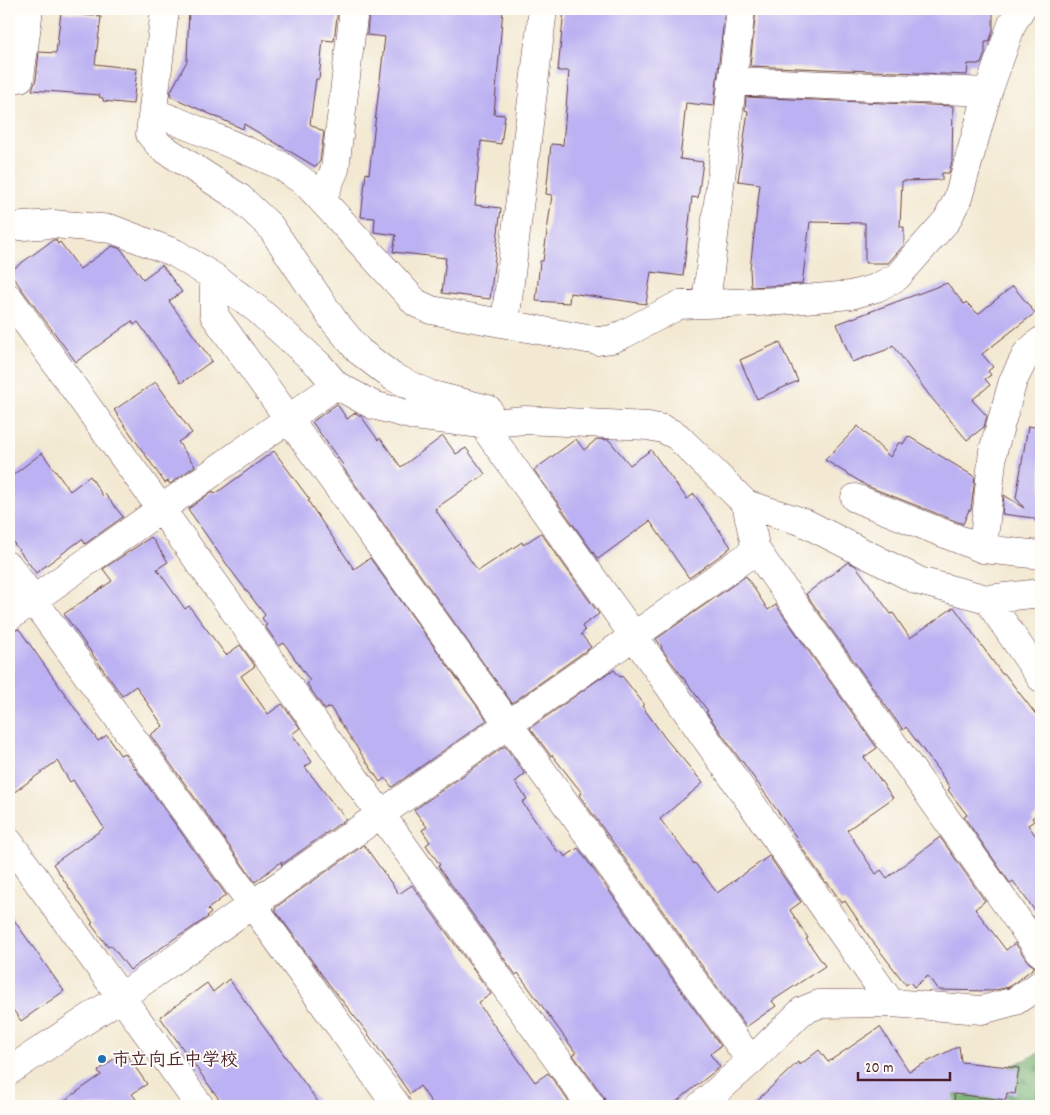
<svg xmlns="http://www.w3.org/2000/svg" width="1050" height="1115" font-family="Dekko,'Klee One',sans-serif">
<defs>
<pattern id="forest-firs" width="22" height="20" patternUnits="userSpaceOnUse" patternTransform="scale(1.25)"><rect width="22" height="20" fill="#6fab6b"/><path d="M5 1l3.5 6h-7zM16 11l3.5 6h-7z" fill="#5d8b58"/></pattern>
</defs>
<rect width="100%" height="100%" fill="#fdfcf7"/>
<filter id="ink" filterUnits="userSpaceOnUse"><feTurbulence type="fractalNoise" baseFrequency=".02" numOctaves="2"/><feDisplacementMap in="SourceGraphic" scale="10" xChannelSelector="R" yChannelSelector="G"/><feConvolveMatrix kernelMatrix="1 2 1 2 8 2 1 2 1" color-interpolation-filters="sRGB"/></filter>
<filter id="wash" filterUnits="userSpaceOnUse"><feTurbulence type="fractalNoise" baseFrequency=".0096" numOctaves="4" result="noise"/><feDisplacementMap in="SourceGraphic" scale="20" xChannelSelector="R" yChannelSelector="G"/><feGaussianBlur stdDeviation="1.12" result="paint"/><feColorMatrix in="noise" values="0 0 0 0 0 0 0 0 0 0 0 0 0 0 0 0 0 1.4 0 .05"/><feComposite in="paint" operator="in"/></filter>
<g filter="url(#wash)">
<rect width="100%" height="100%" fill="#f3e9d2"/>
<path fill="url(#forest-firs)" stroke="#5c654b" d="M 1041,1052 L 1041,1106 L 926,1106 Z"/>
<g id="blocks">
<path fill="#bcb1f2" d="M 189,9 L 338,9 L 334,41 L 323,40 L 319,79 L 316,79 L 310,124 L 324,132 L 320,161 L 316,167 L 244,124 L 243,129 L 170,96 L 171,91 L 187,61 Z
M 369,9 L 503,9 L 494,114 L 505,115 L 501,144 L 481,141 L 475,205 L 501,208 L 490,299 L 442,293 L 446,258 L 393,252 L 396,235 L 374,232 L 375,218 L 361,217 L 366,173 L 369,174 L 385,37 L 367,35 Z
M 564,9 L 725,9 L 714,106 L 686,103 L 680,159 L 703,162 L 698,198 L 692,197 L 683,276 L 651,272 L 646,304 L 570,293 L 569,303 L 536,301 L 540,261 L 543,261 L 552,195 L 546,194 L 551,144 L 563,145 L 569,71 L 558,71 Z
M 756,9 L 993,9 L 993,31 L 989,42 L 985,42 L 985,53 L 981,64 L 968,64 L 967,75 L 750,66 Z
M 61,12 L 101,17 L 95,64 L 137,69 L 133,104 L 103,101 L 103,98 L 99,97 L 100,95 L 32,90 L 36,80 L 39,52 L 56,53 Z
M 746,97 L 953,106 L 952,161 L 949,173 L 942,173 L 942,180 L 902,181 L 900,227 L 904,227 L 904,245 L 888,263 L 865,263 L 865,223 L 810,222 L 802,284 L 751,287 L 750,269 L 760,184 L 738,181 L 748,111 L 745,110 Z
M 53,240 L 56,240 L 58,244 L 60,242 L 80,269 L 112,246 L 121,249 L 143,279 L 162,265 L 182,292 L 169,301 L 212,361 L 181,383 L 138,322 L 134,325 L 132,321 L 76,362 L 9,272 Z
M 947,283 L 964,304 L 966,302 L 978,314 L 1013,286 L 1035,313 L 982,354 L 993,367 L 988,371 L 991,375 L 985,379 L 990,385 L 972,400 L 987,416 L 984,427 L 967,440 L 929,395 L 893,345 L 886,350 L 852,362 L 837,324 Z
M 780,342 L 785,355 L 786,355 L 798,381 L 757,399 L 740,360 Z
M 156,382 L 192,433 L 178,442 L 195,466 L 170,484 L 168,481 L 165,483 L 114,410 Z
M 337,404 L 347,419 L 355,413 L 361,416 L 378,440 L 380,438 L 401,467 L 443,436 L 456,454 L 466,448 L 485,474 L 435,509 L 478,571 L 522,542 L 523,545 L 541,533 L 599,614 L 582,626 L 585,631 L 581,634 L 591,647 L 512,703 L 342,466 L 343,465 L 312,422 Z
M 858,426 L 890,457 L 899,442 L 903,444 L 908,436 L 975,477 L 971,510 L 969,510 L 963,524 L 867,486 L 825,460 Z
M 1028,426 L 1041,428 L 1041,528 L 1033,518 L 1002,514 L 1004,495 L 1024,508 L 1016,498 Z
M 576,439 L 584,450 L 597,439 L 609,440 L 630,465 L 651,450 L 687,499 L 694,494 L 731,547 L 728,549 L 728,550 L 689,578 L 650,521 L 598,559 L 534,470 Z
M 274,451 L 310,500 L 308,501 L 354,569 L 370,558 L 487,720 L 392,787 L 385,778 L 380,782 L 330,707 L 325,710 L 307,684 L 310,681 L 284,643 L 279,646 L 265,626 L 267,625 L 262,618 L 265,615 L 230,569 L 188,509 L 213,491 L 215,494 Z
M 42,453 L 70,491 L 90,476 L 103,496 L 105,494 L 123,517 L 85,544 L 82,539 L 36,573 L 9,537 L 9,478 Z
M 151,537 L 168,562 L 157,569 L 185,609 L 189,606 L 226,655 L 240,645 L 255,666 L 241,676 L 268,714 L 282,704 L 300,728 L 292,734 L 312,762 L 305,767 L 338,810 L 339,809 L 346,819 L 281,865 L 282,861 L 255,882 L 150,735 L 163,726 L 136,686 L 122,696 L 64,614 L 112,581 L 103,569 Z
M 848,562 L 856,566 L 891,614 L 893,613 L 910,638 L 954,607 L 1002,674 L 1004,673 L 1041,721 L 1041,811 L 1032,818 L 1034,821 L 1028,825 L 1041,843 L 1041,919 L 1013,881 L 1010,883 L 964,817 L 967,815 L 948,790 L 950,788 L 941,774 L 906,727 L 903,730 L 806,594 Z
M 746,576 L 768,610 L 776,605 L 877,748 L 864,757 L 893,798 L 847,830 L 876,874 L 881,870 L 887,878 L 940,837 L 985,901 L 975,909 L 1006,950 L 1015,943 L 1028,962 L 1035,967 L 1018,980 L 1009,987 L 991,991 L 938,990 L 928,976 L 914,987 L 910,982 L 906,985 L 870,938 L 845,901 L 842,903 L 827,882 L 826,883 L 795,838 L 796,837 L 742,761 L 741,761 L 706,712 L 708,711 L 661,648 L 662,647 L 656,639 Z
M 19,629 L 98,741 L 107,735 L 120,755 L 124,753 L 226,895 L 208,909 L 211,913 L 207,916 L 208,917 L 186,932 L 181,935 L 181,934 L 130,970 L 111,945 L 108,947 L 91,924 L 93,923 L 53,864 L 104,828 L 73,780 L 70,782 L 57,761 L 9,796 L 9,632 Z
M 614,670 L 620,677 L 622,676 L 644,704 L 642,706 L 665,738 L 703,783 L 660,819 L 694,864 L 695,863 L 717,893 L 769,856 L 801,902 L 790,910 L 808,938 L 806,939 L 825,966 L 772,1001 L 776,1006 L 746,1027 L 579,795 L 582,793 L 552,755 L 551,756 L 530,728 L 609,672 L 610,673 Z
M 505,746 L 525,774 L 515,782 L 527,799 L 522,802 L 536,822 L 558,852 L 560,850 L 565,857 L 578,848 L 721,1046 L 710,1054 L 720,1067 L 671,1106 L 606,1106 L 604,1097 L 573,1055 L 576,1053 L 518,973 L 516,975 L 438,866 L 440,865 L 426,845 L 430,842 L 422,830 L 427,827 L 414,810 Z
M 364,845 L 399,894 L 412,885 L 491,994 L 478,1003 L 535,1082 L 548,1073 L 572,1106 L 434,1106 L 420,1086 L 410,1094 L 366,1031 L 328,983 L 275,910 L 276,907 Z
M 9,913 L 64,991 L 21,1021 L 9,1004 Z
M 229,979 L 321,1106 L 224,1106 L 160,1017 L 207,983 L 213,992 Z
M 880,1027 L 909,1071 L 959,1046 L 961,1062 L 1019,1068 L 1015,1094 L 1007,1093 L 1006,1100 L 954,1094 L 955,1106 L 751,1106 L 798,1062 L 800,1065 L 819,1050 L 828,1062 Z
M 124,1051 L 147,1084 L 132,1094 L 141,1106 L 57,1106 L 101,1075 L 98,1071 Z"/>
</g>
</g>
<g filter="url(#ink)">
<use href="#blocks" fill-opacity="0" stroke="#633d44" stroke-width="1"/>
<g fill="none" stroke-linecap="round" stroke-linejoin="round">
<g stroke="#633d44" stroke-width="29">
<path id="street" d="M 165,9 L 150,134 L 160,146 L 240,198 L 270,226 L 334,321 L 359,351 L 393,377 L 429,394 L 488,409 L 482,424 L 634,636 L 891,1003
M 20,78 L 29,9
M 732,81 L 988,92
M 153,112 L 174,120 L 280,165 L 307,184 L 416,303 L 431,310 L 598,341 L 612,339 L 624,334 L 679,305 L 781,301 L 851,295 L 876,288 L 897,277 L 947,220 L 958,198 L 988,92 L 1012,24 L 1021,9
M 322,200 L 335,169 L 354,9
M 9,227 L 53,224 L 112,229 L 175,253 L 214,277 L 258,310 L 319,365 L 336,385 L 373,405 L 414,416 L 482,424 L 525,420 L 648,426 L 663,429 L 677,436 L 746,504 L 756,550 L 1041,953
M 214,277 L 214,315 L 751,1061
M 9,298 L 591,1106
M 706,304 L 741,9
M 505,323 L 543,9
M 855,498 L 983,549 L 1041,555
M 746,504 L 803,522 L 919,581 L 987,599 L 1041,678
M 983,549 L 993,451 L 1013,381 L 1027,353 L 1041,341
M 9,566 L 397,1106
M 987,599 L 1041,593
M 9,617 L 336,385
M 9,842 L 200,1106
M 9,1071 L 121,997 L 756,550
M 700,1106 L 751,1061 L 802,1011 L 819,1004 L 891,1003 L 982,1010 L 1015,1001 L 1041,984"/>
</g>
<use href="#street" stroke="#fff" stroke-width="28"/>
</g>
</g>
<circle fill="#1f6fb2" stroke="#fdfcf7" stroke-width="2" cx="102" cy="1059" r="5"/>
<g text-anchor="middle" stroke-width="4" stroke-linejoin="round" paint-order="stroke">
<g font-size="18" font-weight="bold" fill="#4a1f2b" stroke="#fdfcf7" text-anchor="start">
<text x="112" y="1065">市立向丘中学校</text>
</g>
</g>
<rect width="1050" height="1115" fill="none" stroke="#fdfcf7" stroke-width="30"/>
<path d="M858 1072v8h92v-8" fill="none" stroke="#4a1f2b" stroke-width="2.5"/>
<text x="865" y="1072" font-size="15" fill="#4a1f2b" stroke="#fdfcf7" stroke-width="4" paint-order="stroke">20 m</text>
</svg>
